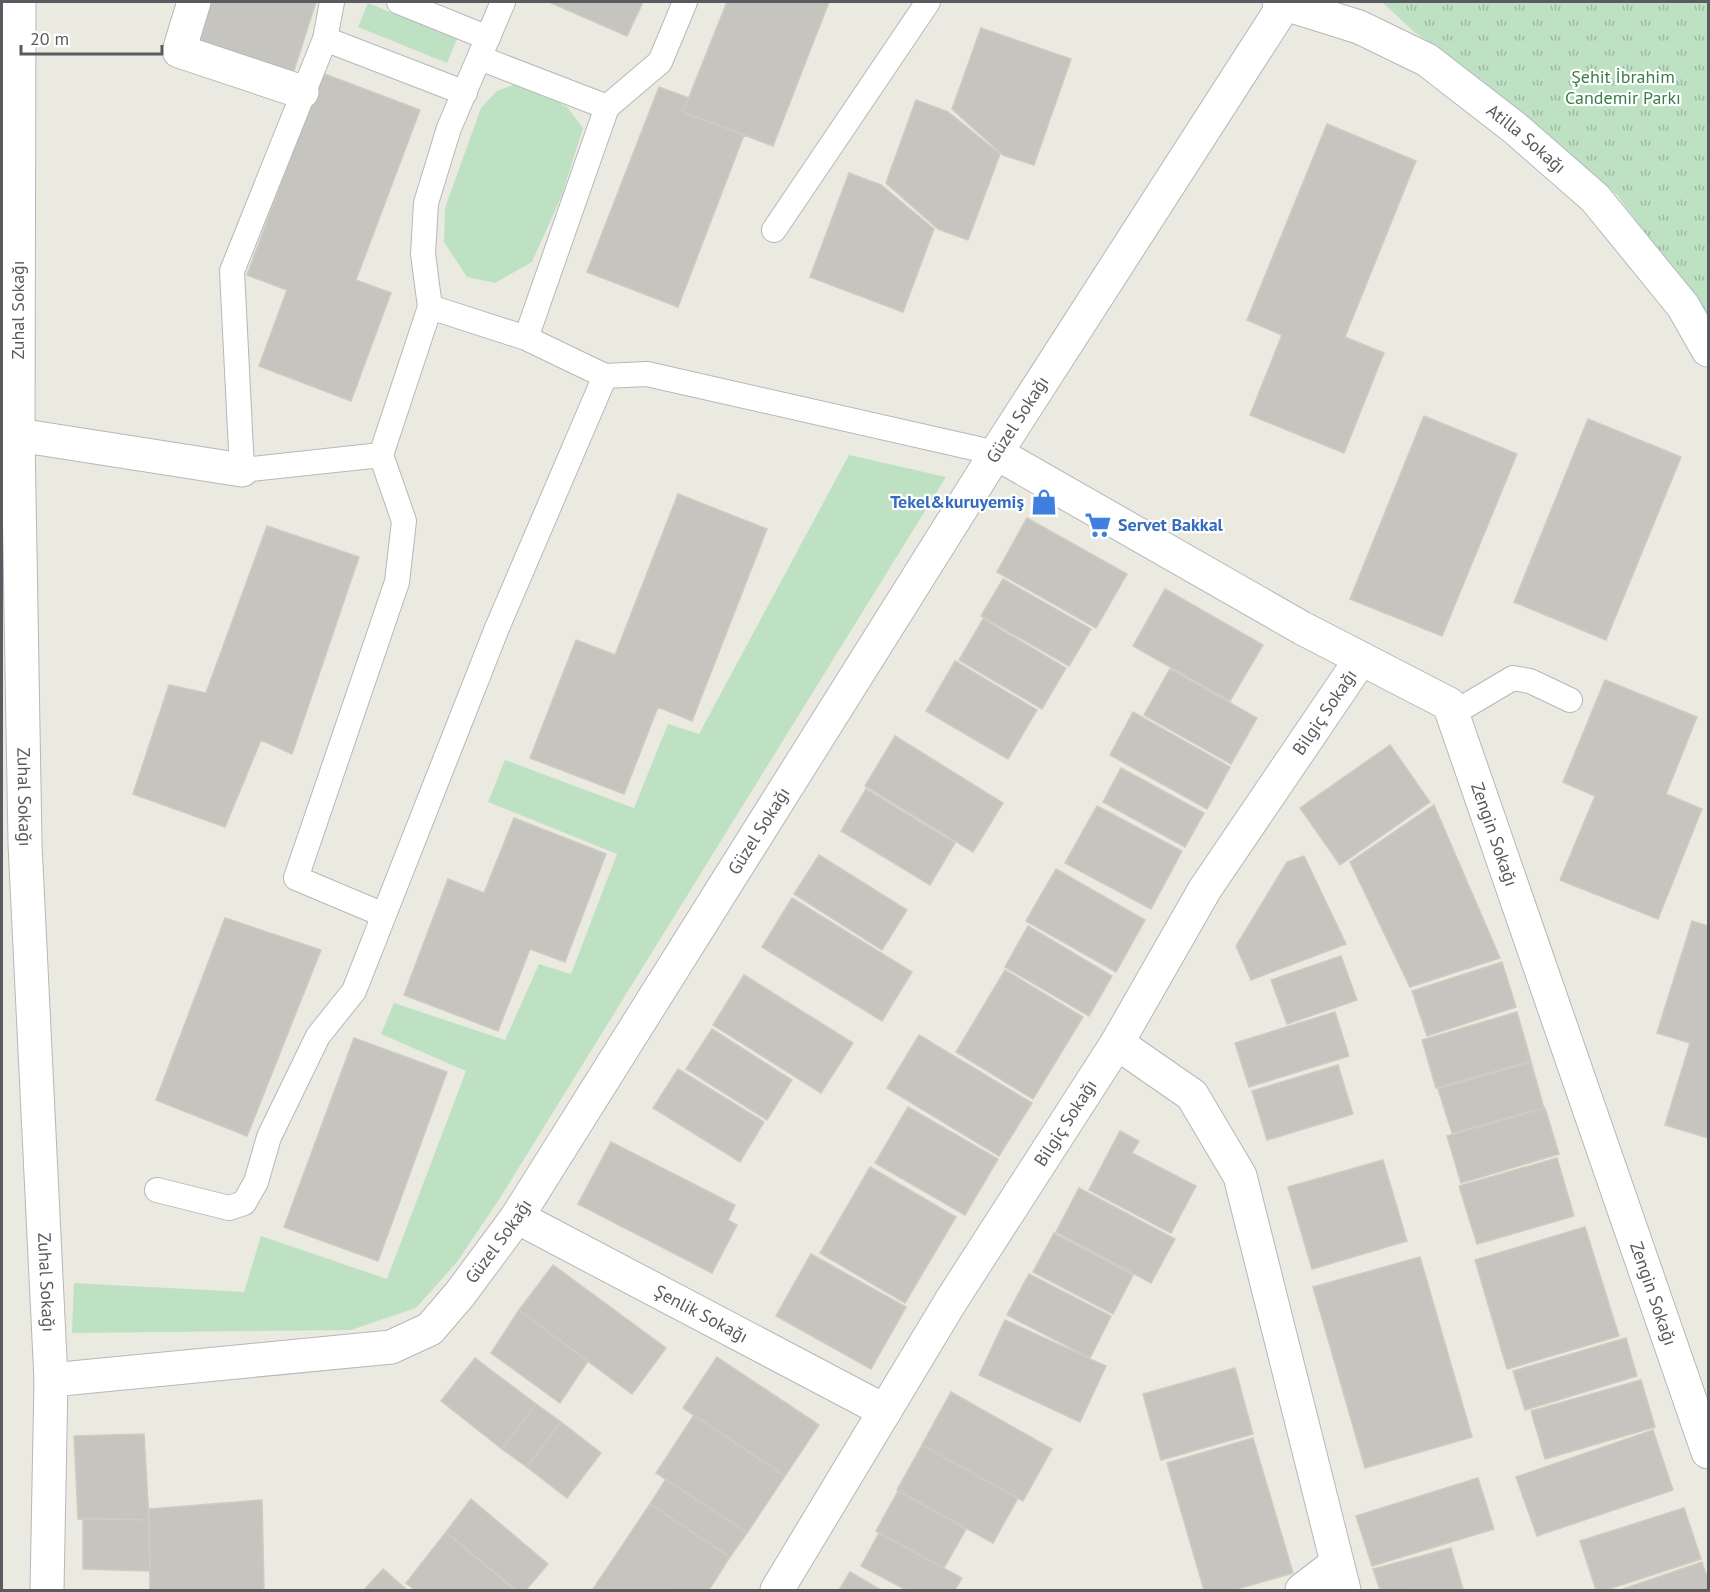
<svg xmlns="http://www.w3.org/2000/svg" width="1710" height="1592" font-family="'PT Sans',sans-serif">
<defs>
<pattern id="park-tufts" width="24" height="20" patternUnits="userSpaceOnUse" patternTransform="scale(1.5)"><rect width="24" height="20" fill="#bee1c3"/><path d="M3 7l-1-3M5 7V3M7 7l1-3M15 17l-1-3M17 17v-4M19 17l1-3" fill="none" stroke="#9db9a2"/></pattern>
</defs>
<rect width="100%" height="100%" fill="#ebeae0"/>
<path fill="#bee1c3" d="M 368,3 L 457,39 L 447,63 L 358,27 Z
M 516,84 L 543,92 L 568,108 L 583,128 L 562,195 L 532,262 L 495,283 L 467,277 L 444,242 L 445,208 L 481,108 L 497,91 Z
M 849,455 L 946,477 L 500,1198 L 457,1262 L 416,1308 L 351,1330 L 72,1333 L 74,1283 L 244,1292 L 261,1236 L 387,1279 L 466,1071 L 381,1034 L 394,1003 L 505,1040 L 539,964 L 571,974 L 617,854 L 488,802 L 505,760 L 634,808 L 668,724 L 699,734 Z"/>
<path fill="url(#park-tufts)" d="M 1382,2 L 1708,2 L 1708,314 L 1685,286 L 1617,195 L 1512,104 L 1413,31 Z"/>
<path fill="#c6c4be" stroke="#ceccbf" stroke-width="1.5" d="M 207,2 L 316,2 L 292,77 L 193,45 Z
M 549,2 L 643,2 L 627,36 Z
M 727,2 L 829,2 L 773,146 L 683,112 Z
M 981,28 L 1071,59 L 1034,165 L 1003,155 L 952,109 Z
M 322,73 L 420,110 L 356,280 L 391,293 L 351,401 L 259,366 L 287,290 L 247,275 Z
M 659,87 L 689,98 L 683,112 L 744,135 L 678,307 L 587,272 Z
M 916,100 L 948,112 L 1000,154 L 968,240 L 938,229 L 886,183 Z
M 1327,124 L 1416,161 L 1345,337 L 1384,353 L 1344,453 L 1250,415 L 1282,335 L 1247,320 Z
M 849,173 L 881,185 L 934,229 L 903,312 L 810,277 Z
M 1424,416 L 1517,454 L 1442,636 L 1350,599 Z
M 1588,419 L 1681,457 L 1606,640 L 1514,602 Z
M 678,494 L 767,529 L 692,721 L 658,707 L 624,794 L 530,758 L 576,640 L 615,655 Z
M 1027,518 L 1127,574 L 1096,628 L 997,572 Z
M 267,526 L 359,557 L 292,754 L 261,740 L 225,827 L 133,794 L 169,685 L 206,693 Z
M 1003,579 L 1091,629 L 1069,666 L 981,616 Z
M 1165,589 L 1263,645 L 1230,701 L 1133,646 Z
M 983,619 L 1066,668 L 1042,709 L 959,660 Z
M 955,661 L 1037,710 L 1008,759 L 926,711 Z
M 1170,669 L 1257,718 L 1231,764 L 1144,715 Z
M 1605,680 L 1697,717 L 1666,794 L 1702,809 L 1658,919 L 1560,880 L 1595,796 L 1563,782 Z
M 1133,712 L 1230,767 L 1207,809 L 1110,755 Z
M 895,736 L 1003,803 L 973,852 L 865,786 Z
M 1390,745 L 1430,802 L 1340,865 L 1300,808 Z
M 1121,768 L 1204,813 L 1185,847 L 1103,802 Z
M 866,789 L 955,843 L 930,885 L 841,831 Z
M 1434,805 L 1500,958 L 1410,987 L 1350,862 Z
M 1097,806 L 1182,851 L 1151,909 L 1065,863 Z
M 514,818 L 606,854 L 565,962 L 530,949 L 498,1031 L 404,995 L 448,879 L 484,893 Z
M 819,855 L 907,910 L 882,950 L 794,894 Z
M 1304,856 L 1346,944 L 1251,980 L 1236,946 L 1287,862 Z
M 1056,869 L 1145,920 L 1116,972 L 1026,921 Z
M 792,898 L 912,972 L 882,1021 L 762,947 Z
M 225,918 L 321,950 L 247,1136 L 156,1100 Z
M 1692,921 L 1708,926 L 1708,1138 L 1665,1125 L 1690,1043 L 1657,1033 Z
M 1028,926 L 1112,976 L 1089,1016 L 1005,967 Z
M 1341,956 L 1357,1000 L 1287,1024 L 1271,980 Z
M 1502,962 L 1516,1007 L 1427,1036 L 1412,991 Z
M 1005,970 L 1083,1017 L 1033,1099 L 956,1052 Z
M 744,975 L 853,1043 L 821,1093 L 713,1025 Z
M 1335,1012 L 1349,1056 L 1249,1087 L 1235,1043 Z
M 1517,1012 L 1531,1061 L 1436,1088 L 1422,1040 Z
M 712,1029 L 792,1080 L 767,1120 L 686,1069 Z
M 919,1035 L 1032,1103 L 999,1156 L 887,1088 Z
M 354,1038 L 447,1072 L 378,1261 L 284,1227 Z
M 1531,1062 L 1544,1108 L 1452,1133 L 1438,1089 Z
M 1338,1065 L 1353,1114 L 1267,1140 L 1252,1091 Z
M 678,1069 L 764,1122 L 740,1162 L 653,1108 Z
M 908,1107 L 998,1159 L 965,1215 L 875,1163 Z
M 1545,1108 L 1559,1154 L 1461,1183 L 1447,1136 Z
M 1120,1131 L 1139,1141 L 1132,1153 L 1196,1186 L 1171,1233 L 1089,1190 Z
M 611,1142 L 735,1205 L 728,1220 L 737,1225 L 712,1273 L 578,1204 Z
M 1557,1158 L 1574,1216 L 1477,1244 L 1459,1186 Z
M 1383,1160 L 1407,1241 L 1312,1269 L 1288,1187 Z
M 870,1167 L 956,1217 L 905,1303 L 820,1253 Z
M 1079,1188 L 1175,1239 L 1151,1283 L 1056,1232 Z
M 1585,1227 L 1619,1336 L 1507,1369 L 1475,1260 Z
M 1054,1233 L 1133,1275 L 1113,1314 L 1033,1272 Z
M 811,1254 L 906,1307 L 871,1369 L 776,1316 Z
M 1420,1257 L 1472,1437 L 1365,1468 L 1313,1287 Z
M 553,1265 L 666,1348 L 632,1394 L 519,1310 Z
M 1029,1274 L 1111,1316 L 1090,1358 L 1007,1315 Z
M 519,1310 L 588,1361 L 560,1403 L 491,1353 Z
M 1005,1320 L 1106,1366 L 1080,1422 L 979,1375 Z
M 1626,1338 L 1637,1376 L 1525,1410 L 1513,1371 Z
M 717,1357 L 819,1425 L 785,1476 L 683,1408 Z
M 475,1358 L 536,1404 L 502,1449 L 441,1401 Z
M 1235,1368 L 1253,1434 L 1161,1460 L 1143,1394 Z
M 1641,1380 L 1655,1427 L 1545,1459 L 1531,1411 Z
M 951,1392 L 1052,1449 L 1023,1501 L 922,1445 Z
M 536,1404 L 561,1422 L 527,1467 L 502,1449 Z
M 694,1415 L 785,1476 L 747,1533 L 656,1473 Z
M 561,1422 L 601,1453 L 567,1498 L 527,1467 Z
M 1653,1430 L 1673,1490 L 1537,1536 L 1516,1477 Z
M 144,1434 L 149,1520 L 78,1519 L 74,1436 Z
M 1253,1438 L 1293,1573 L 1234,1590 L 1204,1590 L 1167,1463 Z
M 922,1445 L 1018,1498 L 993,1543 L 897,1490 Z
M 1478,1478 L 1494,1529 L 1372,1566 L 1356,1516 Z
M 666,1479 L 747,1533 L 730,1557 L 650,1504 Z
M 898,1491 L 966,1529 L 944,1568 L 876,1531 Z
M 471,1499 L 548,1564 L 526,1590 L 516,1590 L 446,1532 Z
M 262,1500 L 264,1590 L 150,1590 L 149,1509 Z
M 650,1504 L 730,1557 L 709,1590 L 593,1589 Z
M 1684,1508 L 1701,1559 L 1606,1590 L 1596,1590 L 1580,1541 Z
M 83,1518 L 149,1520 L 150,1571 L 83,1569 Z
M 446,1532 L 514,1590 L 415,1590 L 406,1583 Z
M 879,1533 L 962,1578 L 955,1590 L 906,1590 L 861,1566 Z
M 1451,1548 L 1463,1589 L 1380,1590 L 1373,1569 Z
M 1702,1562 L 1708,1580 L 1708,1590 L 1620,1590 Z
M 383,1569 L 407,1590 L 364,1590 Z
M 850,1572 L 881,1590 L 839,1590 Z"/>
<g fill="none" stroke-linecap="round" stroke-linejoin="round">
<g stroke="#b6b7bc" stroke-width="26">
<path id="service" d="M 332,2 L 325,39 L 232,271 L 242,470 L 381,455 L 430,307 L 526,338 L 605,376 L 647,374 L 996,453
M 399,2 L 488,38
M 325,39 L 465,93
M 480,58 L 607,107 L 526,338
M 607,107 L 660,62 L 685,2
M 774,230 L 928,2
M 430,307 L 423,254 L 426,203 L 449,128 L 503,2
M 381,455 L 404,521 L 397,582 L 296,878 L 384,915
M 1452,714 L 1513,678 L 1530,681 L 1570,700
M 157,1190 L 229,1208 L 244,1203 L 256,1182 L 269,1137 L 318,1036 L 354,991 L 497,628 L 605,376"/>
</g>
<g stroke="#b6b7bc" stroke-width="35">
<path id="pedestrian" d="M 194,2 L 179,51 L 302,92
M 18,435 L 242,470"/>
</g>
<g stroke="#b6b7bc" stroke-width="35">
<g id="minor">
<path id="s1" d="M 19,2 L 18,435 L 25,844 L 51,1380 L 47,1590"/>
<path id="s2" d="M 1279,2 L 1359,27 L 1427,60 L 1516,129 L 1595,198 L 1683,306 L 1708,350"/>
<path id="s3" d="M 996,453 L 1302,628 L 1449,704 L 1708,1452"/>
<path d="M 1117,1043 L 1192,1095 L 1240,1176 L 1344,1590"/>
<path id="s4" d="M 517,1217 L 885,1411"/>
<path id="s5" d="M 51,1380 L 391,1347 L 430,1329 L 460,1294 L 517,1217 L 996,453 L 1286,2"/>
<path id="s6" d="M 777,1590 L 951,1301 L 1117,1043 L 1205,889 L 1361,659"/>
<path d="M 1302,1590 L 1336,1564"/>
</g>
</g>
<use href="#service" stroke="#fff" stroke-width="24"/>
<use href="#pedestrian" stroke="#fff" stroke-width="33"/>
<use href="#minor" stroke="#fff" stroke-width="33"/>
</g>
<defs>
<g id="shop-bare" transform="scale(2.07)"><path d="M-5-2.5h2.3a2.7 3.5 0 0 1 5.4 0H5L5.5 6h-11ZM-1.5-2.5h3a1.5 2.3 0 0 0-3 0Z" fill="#3f7fe0" stroke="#fff" stroke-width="2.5" paint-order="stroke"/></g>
<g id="supermarket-bare" transform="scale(2.07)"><path d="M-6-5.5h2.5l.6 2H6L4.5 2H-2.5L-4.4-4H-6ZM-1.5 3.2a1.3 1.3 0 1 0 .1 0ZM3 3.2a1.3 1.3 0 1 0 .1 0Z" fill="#3f7fe0" stroke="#fff" stroke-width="2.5" paint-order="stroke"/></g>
</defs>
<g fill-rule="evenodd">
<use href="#shop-bare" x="1044" y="502"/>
<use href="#supermarket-bare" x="1098" y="525"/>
</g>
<g text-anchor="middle" stroke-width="4.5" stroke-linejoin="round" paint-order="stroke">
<g font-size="18" fill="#3b7d47" stroke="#fff">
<text x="1623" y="83">Şehit İbrahim<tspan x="1623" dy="21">Candemir Parkı</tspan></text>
</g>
<g font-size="18" fill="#595b60" stroke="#fff">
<text dy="6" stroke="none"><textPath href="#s2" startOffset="286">Atilla Sokağı</textPath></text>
<text transform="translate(18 310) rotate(-90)" y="6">Zuhal Sokağı</text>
<text dy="6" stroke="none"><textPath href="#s5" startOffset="1468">Güzel Sokağı</textPath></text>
<text dy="6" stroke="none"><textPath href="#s6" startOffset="1035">Bilgiç Sokağı</textPath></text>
<text dy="6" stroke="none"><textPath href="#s1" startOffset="795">Zuhal Sokağı</textPath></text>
<text dy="6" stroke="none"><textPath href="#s5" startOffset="982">Güzel Sokağı</textPath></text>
<text dy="6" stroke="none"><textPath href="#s3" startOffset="656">Zengin Sokağı</textPath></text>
<text dy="6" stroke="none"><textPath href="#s6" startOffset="549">Bilgiç Sokağı</textPath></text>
<text dy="6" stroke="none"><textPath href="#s5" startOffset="496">Güzel Sokağı</textPath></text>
<text dy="6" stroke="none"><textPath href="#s1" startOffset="1281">Zuhal Sokağı</textPath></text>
<text dy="6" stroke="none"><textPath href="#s3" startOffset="1142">Zengin Sokağı</textPath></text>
<text dy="6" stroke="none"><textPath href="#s4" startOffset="208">Şenlik Sokağı</textPath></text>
</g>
<g font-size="18" font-weight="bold" fill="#366cbe" stroke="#fff" text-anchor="end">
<text x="1024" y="508">Tekel&amp;kuruyemiş</text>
<text x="1118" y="531" text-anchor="start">Servet Bakkal</text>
</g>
</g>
<rect width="1710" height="1592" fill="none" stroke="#595b60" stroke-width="6"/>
<path d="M21 45v9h141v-9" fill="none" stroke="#595b60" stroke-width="3"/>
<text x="30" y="45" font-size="18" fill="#595b60" stroke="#ffffff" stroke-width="4.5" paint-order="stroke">20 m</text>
</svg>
